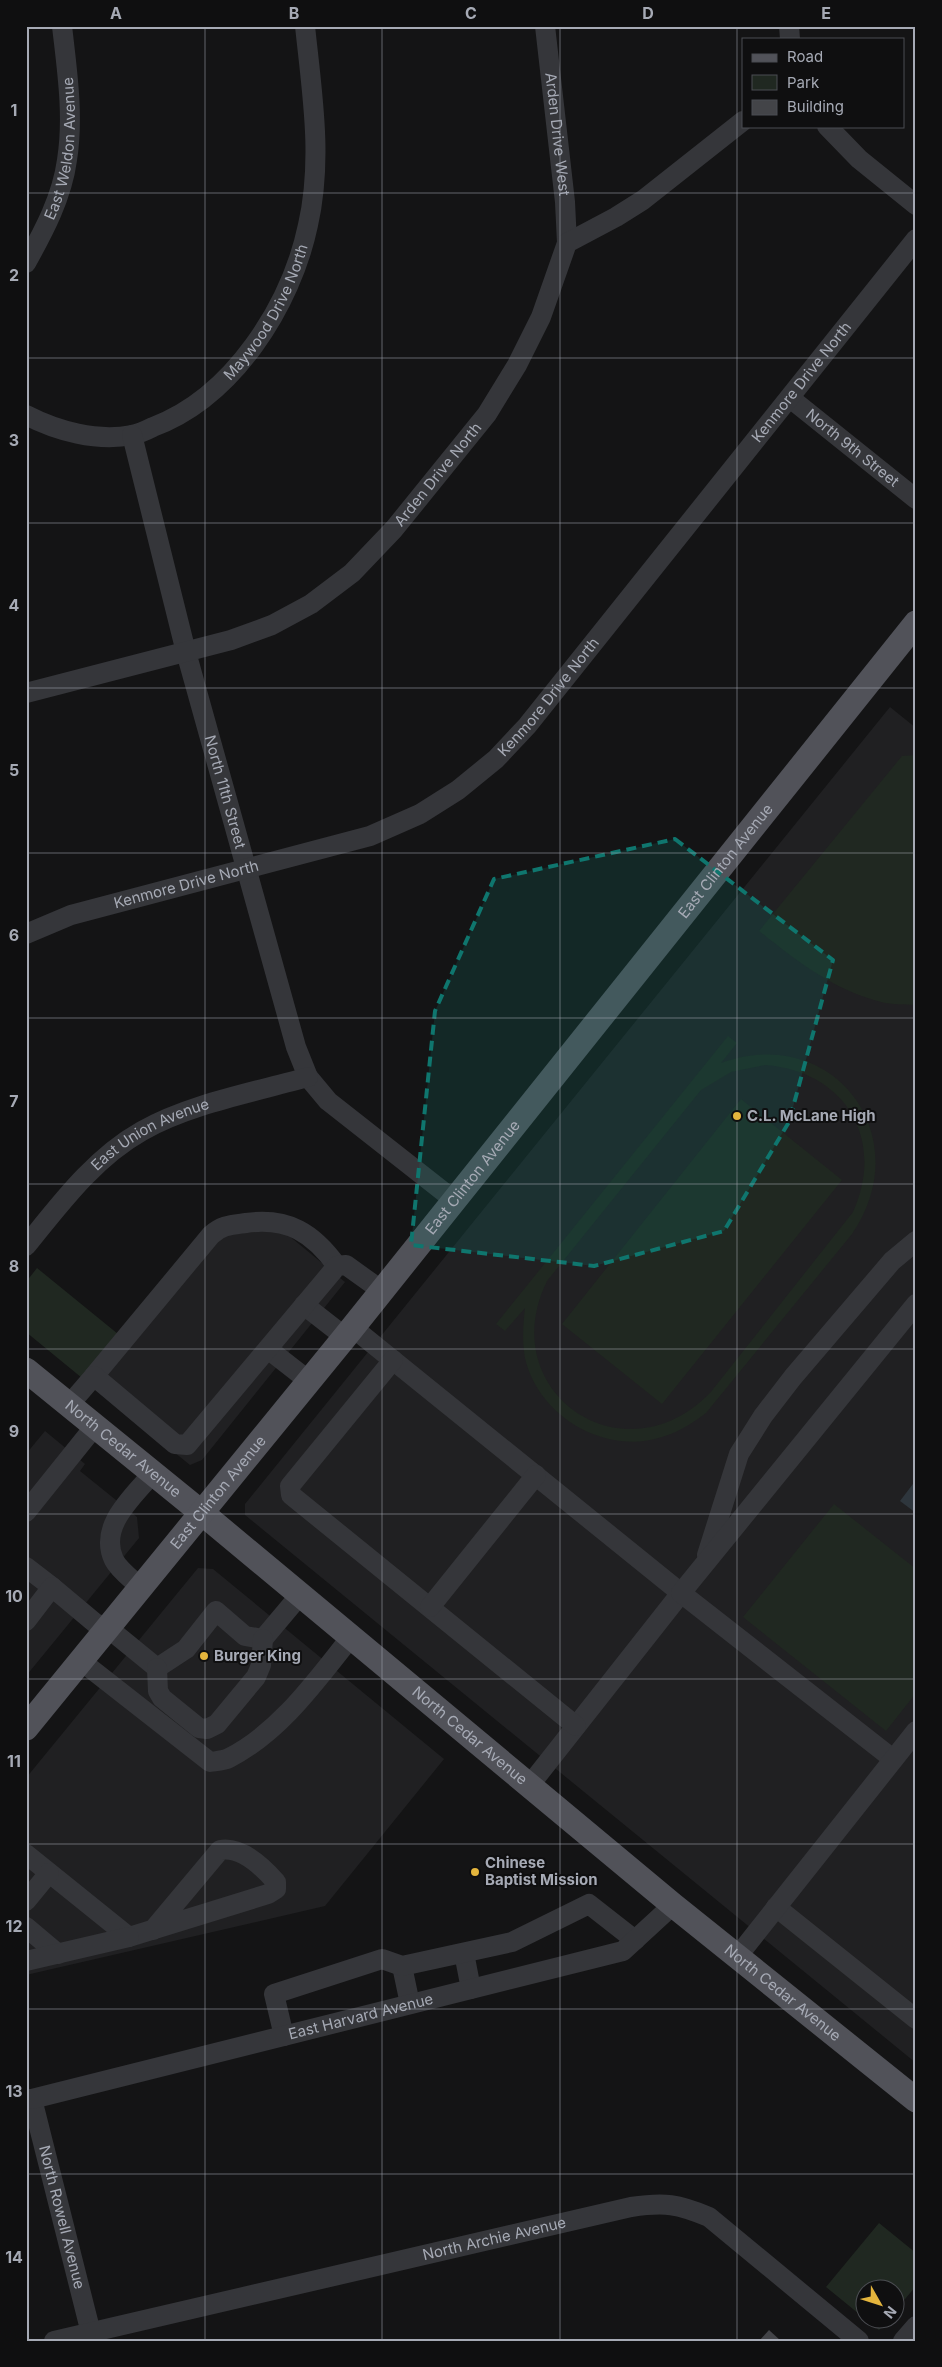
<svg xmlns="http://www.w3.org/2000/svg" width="942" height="2367" font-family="Inter,sans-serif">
<rect width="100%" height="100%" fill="#141415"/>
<path fill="#202022" d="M 890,707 L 916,728 L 916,2063 L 245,1515 L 245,1504 Z
M 282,1230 L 345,1282 L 202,1460 L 190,1465 L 95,1388 L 219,1234 Z
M 45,1431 L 85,1464 L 80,1471 L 137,1517 L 139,1538 L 26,1676 L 26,1454 Z
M 198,1568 L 213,1569 L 444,1759 L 325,1906 L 26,1975 L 26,1778 Z"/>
<path fill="#202821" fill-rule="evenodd" d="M 916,755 L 916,1005 C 905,1004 892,1005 881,1002 C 833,990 797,961 759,931 L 902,756 Z
M 728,1036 L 737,1043 L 721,1063 C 833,1022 919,1136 852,1234 L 706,1413 C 688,1427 668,1438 644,1441 C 591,1447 537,1410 525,1358 C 522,1341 523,1325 525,1308 L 505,1331 L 496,1324 ZM 765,1065 C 845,1071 886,1139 853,1212 L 710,1393 C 623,1482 493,1391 547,1281 L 701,1090 L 731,1072 Z
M 741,1099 L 842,1180 L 662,1404 L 562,1324 Z
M 37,1268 L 118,1334 L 82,1378 L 26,1332 L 26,1282 Z
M 834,1504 L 916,1569 L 916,1693 L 886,1731 L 743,1617 Z
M 879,2223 L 916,2253 L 916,2286 L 895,2311 L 894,2290 L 864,2290 L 864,2318 L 826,2287 Z
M 866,2320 L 888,2320 L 879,2330 Z"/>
<path fill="#2e363d" d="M 916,1480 L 916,1513 L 900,1501 Z"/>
<path fill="#434448" d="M 769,2330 L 781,2341 L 759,2341 Z"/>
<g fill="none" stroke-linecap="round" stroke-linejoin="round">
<g stroke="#35363a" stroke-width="20">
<path id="s1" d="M 545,26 L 565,202 L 567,243"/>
<path d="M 789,26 L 790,39"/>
<path d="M 827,126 L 859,159 L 916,205"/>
<path id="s2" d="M 26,263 C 44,231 62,197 67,160 C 74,116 67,70 62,26"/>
<path id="s3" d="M 790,398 L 916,499"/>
<path id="s4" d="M 26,415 C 57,431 97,442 132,435 C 139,434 147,430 153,427 C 233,397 291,306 308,225 C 323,159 312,93 305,26"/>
<path id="s5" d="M 132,435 L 186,652 L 296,1047 L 308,1077 L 328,1101 L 454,1200"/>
<path id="s6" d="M 26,693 L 231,640 L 272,625 L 311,604 L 352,573 L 394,529 L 487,414 L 517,365 L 541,317 L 567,243 L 616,217 L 643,200 L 743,121"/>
<path id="s7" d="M 26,934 L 71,915 L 370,836 L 420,814 L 458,790 L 496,759 L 527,726 L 916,239"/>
<path id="s8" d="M 26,1246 C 60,1204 94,1158 142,1131 C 189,1104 255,1092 308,1077"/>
<path d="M 304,1305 L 345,1337"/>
<path d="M 352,1327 L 681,1593 L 529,1786"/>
<path d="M 268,1349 L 309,1381"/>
<path d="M 393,1360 L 290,1486 L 291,1495 L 576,1726"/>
<path d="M 94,1376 L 211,1235 C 222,1225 231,1225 246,1223 C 288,1217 313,1233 337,1266"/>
<path d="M 69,1405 L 94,1376 L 175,1444 L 187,1445 L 337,1266 L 346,1265 L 381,1290"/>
<path d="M 26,1512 L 95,1426"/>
<path d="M 707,1555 L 739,1454 L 763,1416 L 793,1377 L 892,1261 L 916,1241"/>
<path d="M 26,1567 L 52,1587"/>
<path d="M 141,1588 C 133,1580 119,1570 114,1560 C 98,1526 133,1497 153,1473"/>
<path d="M 430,1607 L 536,1475"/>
<path d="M 26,1621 L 52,1587 L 95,1623 L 108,1628 L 157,1668 L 186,1649 L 216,1611 L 245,1636 L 263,1639 L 300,1595"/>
<path d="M 81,1661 L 210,1762 C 216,1761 223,1761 229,1758 C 280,1732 316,1681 351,1637"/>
<path d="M 157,1668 L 158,1691 L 162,1698 L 199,1728 L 207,1729 L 217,1724 L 256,1677 L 261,1665 L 263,1639"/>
<path d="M 893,1759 L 681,1593 L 916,1304"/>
<path d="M 26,1854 L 129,1937 L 268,1894 L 276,1889 L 276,1882 C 262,1866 241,1846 220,1850 L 153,1930"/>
<path d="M 26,1901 L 49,1873"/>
<path d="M 776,1907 L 916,2019"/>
<path d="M 26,1927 L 58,1954"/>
<path d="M 464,1953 L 471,1989"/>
<path d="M 737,1957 L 916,1731"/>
<path d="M 26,1961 L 129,1937"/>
<path d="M 402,1966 L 410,2004"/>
<path d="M 284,2036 L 274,1994 L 382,1959 L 402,1966 L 512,1942 L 589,1904 L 635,1940"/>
<path id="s9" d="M 26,2099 L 32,2099 L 93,2341"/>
<path id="s10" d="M 32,2099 L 623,1951 L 673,1905"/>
<path id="s11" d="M 54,2341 L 631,2207 C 665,2202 678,2204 709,2217 L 859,2341"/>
<path d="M 903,2341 L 916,2326"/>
</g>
<g stroke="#515259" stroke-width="25">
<path id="s12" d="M 26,1370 L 202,1513 L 673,1905 L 916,2100"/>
<path id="s13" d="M 26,1728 L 345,1337 L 916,623"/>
</g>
</g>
<path fill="#0f766e" fill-opacity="0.2" stroke="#0f766e" stroke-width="4" stroke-dasharray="10 6" stroke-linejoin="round" d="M 675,839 L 833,960 L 789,1122 L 724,1231 L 594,1266 L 411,1245 L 435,1011 L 494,879 Z"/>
<path fill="none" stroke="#a6aab5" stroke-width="1" stroke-opacity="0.55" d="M 205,26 L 205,2341M 382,26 L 382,2341M 560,26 L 560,2341M 737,26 L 737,2341M 26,193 L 916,193M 26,358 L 916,358M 26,523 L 916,523M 26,688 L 916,688M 26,853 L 916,853M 26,1018 L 916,1018M 26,1184 L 916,1184M 26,1349 L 916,1349M 26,1514 L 916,1514M 26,1679 L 916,1679M 26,1844 L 916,1844M 26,2009 L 916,2009M 26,2174 L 916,2174"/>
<g fill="#e4b53d" stroke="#0f0f10" stroke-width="2">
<circle cx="737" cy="1116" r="5"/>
<circle cx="204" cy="1656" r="5"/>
<circle cx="475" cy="1872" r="5"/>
</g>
<g text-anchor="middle" stroke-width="4" stroke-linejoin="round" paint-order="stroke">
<g font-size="15" fill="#a6aab5" stroke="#0f0f10">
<text dy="5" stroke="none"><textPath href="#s1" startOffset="109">Arden Drive West</textPath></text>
<text dy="5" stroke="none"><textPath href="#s2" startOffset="122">East Weldon Avenue</textPath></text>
<text dy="5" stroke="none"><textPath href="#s4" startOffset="299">Maywood Drive North</textPath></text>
<text dy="5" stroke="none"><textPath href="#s7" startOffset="992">Kenmore Drive North</textPath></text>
<text dy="5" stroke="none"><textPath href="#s3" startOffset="80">North 9th Street</textPath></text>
<text dy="5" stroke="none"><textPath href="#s6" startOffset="482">Arden Drive North</textPath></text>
<text dy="5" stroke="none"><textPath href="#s7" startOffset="588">Kenmore Drive North</textPath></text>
<text dy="5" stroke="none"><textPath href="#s5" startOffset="369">North 11th Street</textPath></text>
<text dy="5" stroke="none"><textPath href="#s13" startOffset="1114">East Clinton Avenue</textPath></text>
<text dy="5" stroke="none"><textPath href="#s7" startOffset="168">Kenmore Drive North</textPath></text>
<text dy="5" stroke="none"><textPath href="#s8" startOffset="170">East Union Avenue</textPath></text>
<text dy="5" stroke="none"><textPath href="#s13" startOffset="709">East Clinton Avenue</textPath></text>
<text dy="5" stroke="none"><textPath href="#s12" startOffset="125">North Cedar Avenue</textPath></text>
<text dy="5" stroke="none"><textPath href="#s13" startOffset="304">East Clinton Avenue</textPath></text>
<text dy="5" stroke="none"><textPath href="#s12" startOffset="575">North Cedar Avenue</textPath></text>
<text dy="5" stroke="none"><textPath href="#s12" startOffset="980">North Cedar Avenue</textPath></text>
<text dy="5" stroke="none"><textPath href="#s10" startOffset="339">East Harvard Avenue</textPath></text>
<text dy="5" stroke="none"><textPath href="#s9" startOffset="128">North Rowell Avenue</textPath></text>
<text dy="5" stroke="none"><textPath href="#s11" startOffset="452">North Archie Avenue</textPath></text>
</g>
<g font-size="15" font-weight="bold" fill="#a6aab5" stroke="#0f0f10" text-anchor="start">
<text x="747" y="1121">C.L. McLane High</text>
<text x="214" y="1661">Burger King</text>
<text x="485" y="1868">Chinese<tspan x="485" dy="17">Baptist Mission</tspan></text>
</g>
</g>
<rect width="942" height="2367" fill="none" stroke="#0f0f10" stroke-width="55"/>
<rect x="742" y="38" width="162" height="90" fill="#0f0f10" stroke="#4b4d52"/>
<rect x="752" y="54" width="25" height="8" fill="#515259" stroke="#4b4d52"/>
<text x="787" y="62" font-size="15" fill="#a6aab5">Road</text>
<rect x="752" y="75" width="25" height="15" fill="#202821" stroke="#4b4d52"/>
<text x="787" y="88" font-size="15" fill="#a6aab5">Park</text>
<rect x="752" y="100" width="25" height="15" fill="#434448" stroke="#4b4d52"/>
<text x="787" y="112" font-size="15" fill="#a6aab5">Building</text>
<g transform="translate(880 2304) rotate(129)"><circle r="24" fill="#0f0f10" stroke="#4b4d52"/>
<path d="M0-4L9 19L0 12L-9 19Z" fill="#e4b53d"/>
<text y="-8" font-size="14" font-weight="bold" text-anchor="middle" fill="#a6aab5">N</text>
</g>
<rect x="28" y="28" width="886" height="2312" fill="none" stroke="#a6aab5" stroke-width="2"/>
<g font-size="16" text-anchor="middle" font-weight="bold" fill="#a6aab5">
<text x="116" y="19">A</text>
<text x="294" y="19">B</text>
<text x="471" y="19">C</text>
<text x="648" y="19">D</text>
<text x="826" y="19">E</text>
<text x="14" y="116">1</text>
<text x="14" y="281">2</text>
<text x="14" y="446">3</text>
<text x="14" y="611">4</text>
<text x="14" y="776">5</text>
<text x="14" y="941">6</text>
<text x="14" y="1107">7</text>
<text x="14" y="1272">8</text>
<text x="14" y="1437">9</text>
<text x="14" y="1602">10</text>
<text x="14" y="1767">11</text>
<text x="14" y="1932">12</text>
<text x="14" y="2097">13</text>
<text x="14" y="2263">14</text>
</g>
</svg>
